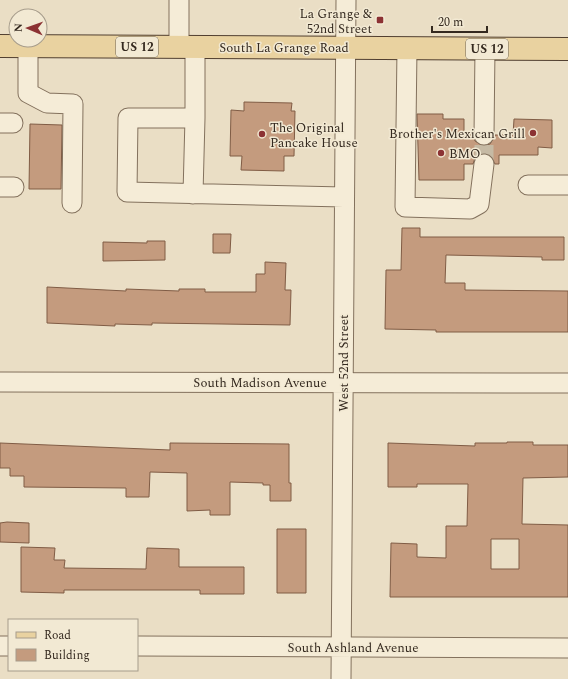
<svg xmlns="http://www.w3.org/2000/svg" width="568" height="679" font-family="Spectral,serif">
<rect width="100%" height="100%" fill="#eadec5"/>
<path fill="#c49b7e" stroke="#805c45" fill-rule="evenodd" d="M 244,102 L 292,103 L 291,111 L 295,111 L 294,156 L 284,156 L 284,171 L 241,170 L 242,156 L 230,156 L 231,110 L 244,111 Z
M 417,114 L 443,114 L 443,119 L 464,119 L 464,135 L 473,135 L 475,141 L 483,146 L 490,144 L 495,135 L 513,135 L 514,119 L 552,120 L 552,148 L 538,147 L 538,155 L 499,155 L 499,164 L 495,164 L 490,155 L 480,154 L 475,158 L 473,164 L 464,164 L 464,180 L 419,180 Z
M 30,124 L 62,125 L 61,189 L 29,189 Z
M 402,228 L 420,228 L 420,237 L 564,237 L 564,260 L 542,260 L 542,257 L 446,255 L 445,283 L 465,283 L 465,290 L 568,291 L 568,332 L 436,332 L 436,330 L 385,329 L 386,270 L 401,270 Z
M 213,234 L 231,234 L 230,253 L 213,253 Z
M 147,241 L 165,241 L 165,260 L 103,261 L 103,242 L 147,243 Z
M 265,262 L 286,263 L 285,290 L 291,290 L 290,325 L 152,323 L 152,325 L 115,324 L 115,326 L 47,323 L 47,287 L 126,291 L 126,289 L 179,291 L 179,289 L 205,289 L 205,292 L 256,292 L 256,274 L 265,274 Z
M 507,442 L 533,442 L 533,445 L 568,445 L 568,477 L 523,478 L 522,524 L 568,525 L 568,597 L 390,597 L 391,543 L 417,544 L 417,557 L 446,558 L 446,526 L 467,526 L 468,484 L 417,484 L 417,487 L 388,487 L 388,443 L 475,446 L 475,443 L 507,443 ZM 491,539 L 519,539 L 519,569 L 491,569 Z
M 0,443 L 170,450 L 170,443 L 289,444 L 289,483 L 291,483 L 291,501 L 270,501 L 270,485 L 263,485 L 263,483 L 230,482 L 230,515 L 210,515 L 210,510 L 187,511 L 187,473 L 150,472 L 149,497 L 126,497 L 126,488 L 24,487 L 24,476 L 10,476 L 10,468 L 0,468 Z
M 7,522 L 29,523 L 29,543 L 0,542 L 0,523 Z
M 277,529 L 306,529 L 306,593 L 277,593 Z
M 21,547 L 55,548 L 54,560 L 65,560 L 64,568 L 146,569 L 147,548 L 179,549 L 179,567 L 244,567 L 244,594 L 200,594 L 200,590 L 64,590 L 64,593 L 21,592 Z"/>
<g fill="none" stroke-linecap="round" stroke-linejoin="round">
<path stroke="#c6baa4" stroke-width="19" stroke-dasharray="19 10" stroke-linecap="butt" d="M 484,164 L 484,135"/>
<g stroke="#83715d" stroke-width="21">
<path id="minor" d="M 179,0 L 179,47
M 28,46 L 28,93 L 47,103 L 73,104 L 72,203
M 195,47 L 195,118 L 128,118 L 127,192 L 344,197
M 407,48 L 405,207 L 470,209 L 479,204 L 484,164
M 0,123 L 13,123
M 484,135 L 485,49
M 528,185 L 568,185
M 0,187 L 14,187
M 193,194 L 195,118
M 0,382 L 568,383
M 0,646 L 9,646
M 137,646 L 568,648
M 341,679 L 346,0"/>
</g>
<g stroke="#513f30" stroke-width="24">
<path id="major" d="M 0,46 L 568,49"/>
</g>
<use href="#minor" stroke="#f5ecd7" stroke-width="19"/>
<use href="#major" stroke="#e9d2a0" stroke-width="22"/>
</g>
<g fill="#8c3233" stroke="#f2e9d3" stroke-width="1.5">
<rect x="376" y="16" width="8" height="8" rx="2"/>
<circle cx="533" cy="133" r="4"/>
<circle cx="262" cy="134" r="4"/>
<circle cx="441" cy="153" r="4"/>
</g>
<g text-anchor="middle" stroke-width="3" stroke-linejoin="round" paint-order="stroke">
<g fill="#f2e9d3" stroke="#6d6355" stroke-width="1">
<rect x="116" y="37" width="42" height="20" rx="3"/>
<rect x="466" y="39" width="42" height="20" rx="3"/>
</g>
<g font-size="12" font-weight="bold" fill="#34291f">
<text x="137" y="51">US 12</text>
<text x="487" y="53">US 12</text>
</g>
<g font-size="13" fill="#34291f" stroke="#f2e9d3" text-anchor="end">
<text x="372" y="18">La Grange &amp;<tspan x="372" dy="15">52nd Street</tspan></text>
<text x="270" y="132" text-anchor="start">The Original<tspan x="270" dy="15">Pancake House</tspan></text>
<text x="525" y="138">Brother's Mexican Grill</text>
<text x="449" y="158" text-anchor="start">BMO</text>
</g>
<g font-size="13" fill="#34291f" stroke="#f2e9d3">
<text x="284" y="52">South La Grange Road</text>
<text transform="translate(343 363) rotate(-90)" y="5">West 52nd Street</text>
<text x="260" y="387">South Madison Avenue</text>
<text x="353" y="652">South Ashland Avenue</text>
</g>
</g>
<rect x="8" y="619" width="130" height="52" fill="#f2e9d3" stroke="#a69c8b"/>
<rect x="16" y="632" width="20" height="6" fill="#e9d2a0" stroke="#a69c8b"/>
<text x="44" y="639" font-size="12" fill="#34291f">Road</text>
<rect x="16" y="649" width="20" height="12" fill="#c49b7e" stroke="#a69c8b"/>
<text x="44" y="659" font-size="12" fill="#34291f">Building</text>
<g transform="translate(28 28) rotate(272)"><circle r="19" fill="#f2e9d3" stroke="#a69c8b"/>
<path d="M0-3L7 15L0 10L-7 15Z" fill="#8c3233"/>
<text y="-6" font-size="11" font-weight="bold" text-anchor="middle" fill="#34291f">N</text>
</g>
<path d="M432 26v6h55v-6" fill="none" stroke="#34291f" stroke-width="2"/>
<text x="438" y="26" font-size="12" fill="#34291f" stroke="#f2e9d3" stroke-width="3" paint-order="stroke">20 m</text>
</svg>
